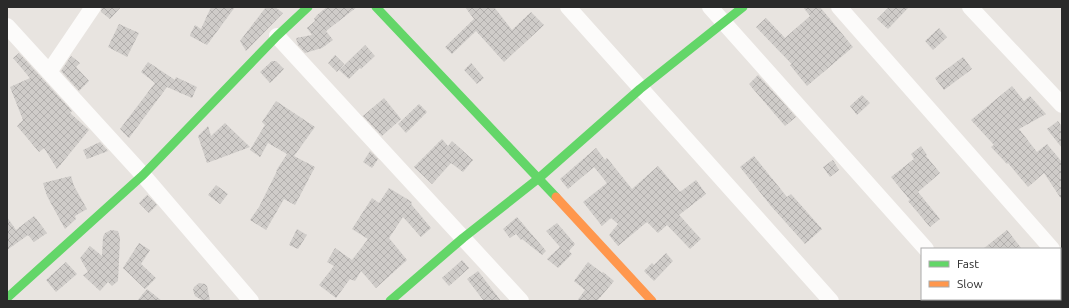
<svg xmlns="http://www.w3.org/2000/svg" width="1069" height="308" font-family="Ubuntu,sans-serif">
<defs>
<pattern id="building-cross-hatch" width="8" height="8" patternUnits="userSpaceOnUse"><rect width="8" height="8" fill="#cfccc9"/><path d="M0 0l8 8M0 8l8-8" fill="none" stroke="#b2afad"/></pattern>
</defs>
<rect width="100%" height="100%" fill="#e8e4e0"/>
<path fill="url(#building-cross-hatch)" d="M 102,7 L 121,7 L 110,19 L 101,12 Z
M 211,7 L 235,7 L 207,45 L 190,36 L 190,35 L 195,25 L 201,29 Z
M 266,7 L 275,7 L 283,13 L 246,51 L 240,41 Z
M 327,7 L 357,7 L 326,31 L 333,40 L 322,48 L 305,53 L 298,45 L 296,38 L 312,35 L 307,28 L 315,21 L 314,19 L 317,15 Z
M 465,7 L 494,7 L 512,30 L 531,12 L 544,25 L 504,62 L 476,31 L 452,54 L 445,47 L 474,19 Z
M 803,7 L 820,7 L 853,47 L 807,86 L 790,65 L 792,64 L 756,27 L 766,18 L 785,38 L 810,16 Z
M 889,7 L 909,7 L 888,29 L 877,19 Z
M 119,24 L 139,33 L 127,57 L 108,47 Z
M 939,28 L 947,37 L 933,50 L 925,41 Z
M 365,45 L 375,56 L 361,69 L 360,68 L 349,79 L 339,70 Z
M 19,53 L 72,111 L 70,113 L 89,130 L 57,169 L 44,148 L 39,152 L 17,126 L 23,120 L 10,87 L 30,78 L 13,58 Z
M 335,55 L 344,64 L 337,72 L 328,63 Z
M 71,56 L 80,63 L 76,67 L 89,81 L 79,91 L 61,71 Z
M 963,57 L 972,69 L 944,90 L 935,78 Z
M 272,61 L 276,61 L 284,69 L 270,83 L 260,72 Z
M 148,62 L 175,80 L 176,77 L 197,87 L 192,98 L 167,87 L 129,138 L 120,129 L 155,83 L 141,72 Z
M 471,63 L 484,78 L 477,84 L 464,70 Z
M 758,75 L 796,117 L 785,126 L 749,84 Z
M 1012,86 L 1024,101 L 1030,96 L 1046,114 L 1019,129 L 1037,152 L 1047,144 L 1062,162 L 1062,200 L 1044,173 L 1028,187 L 1008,163 L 1007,164 L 991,147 L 994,145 L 971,120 Z
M 862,95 L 870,103 L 857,115 L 850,106 Z
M 384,98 L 401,119 L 382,136 L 363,116 Z
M 276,101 L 315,127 L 294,156 L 315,167 L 295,205 L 284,199 L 266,230 L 250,220 L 259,207 L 277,171 L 276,171 L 287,154 L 268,143 L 260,157 L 250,150 L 265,125 L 262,122 Z
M 419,104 L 427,112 L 406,133 L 398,124 Z
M 1058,121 L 1062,127 L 1062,148 L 1047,129 Z
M 225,123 L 250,147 L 207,163 L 198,136 L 208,126 L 211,136 Z
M 442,139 L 448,146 L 452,141 L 473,160 L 463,172 L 451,163 L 432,184 L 414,167 Z
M 100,142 L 108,151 L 87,159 L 83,150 Z
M 921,146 L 927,155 L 926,156 L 940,173 L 918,192 L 940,219 L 930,227 L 908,201 L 910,200 L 891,177 L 914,159 L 911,154 Z
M 596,148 L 605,160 L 607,158 L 632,189 L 658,166 L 680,192 L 696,180 L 706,194 L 679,215 L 701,239 L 690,249 L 667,225 L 658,233 L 647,222 L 618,246 L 609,235 L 618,224 L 611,218 L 602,226 L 583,202 L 607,183 L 594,167 L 568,189 L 560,179 Z
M 370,151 L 378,159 L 372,168 L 363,162 Z
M 754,156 L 787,197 L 791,194 L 822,229 L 805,244 L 771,206 L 740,167 Z
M 833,160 L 839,170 L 830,177 L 823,167 Z
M 71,176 L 74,186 L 87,209 L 75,216 L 76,219 L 65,229 L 47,196 L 43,183 Z
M 216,185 L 228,194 L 220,204 L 208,195 Z
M 389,188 L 412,202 L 411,204 L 431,228 L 421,237 L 403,217 L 389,238 L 407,260 L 376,288 L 361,271 L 355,281 L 350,279 L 336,298 L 319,285 L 334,266 L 327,262 L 335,248 L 352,260 L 368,239 L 352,229 L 372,198 L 379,203 Z
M 147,195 L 157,205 L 149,213 L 139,203 Z
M 34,216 L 47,233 L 34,242 L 28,235 L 7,250 L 7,217 L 16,230 Z
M 517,217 L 546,251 L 542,255 L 522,239 L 521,240 L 516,234 L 510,238 L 503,229 Z
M 557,223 L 575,244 L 569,251 L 572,254 L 558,268 L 547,259 L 560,247 L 546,231 Z
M 297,229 L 307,235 L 298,249 L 289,245 Z
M 111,230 L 118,231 L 120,238 L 118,281 L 112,286 L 108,282 L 100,291 L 83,275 L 88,272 L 80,258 L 90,246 L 102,256 L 103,237 L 105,233 Z
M 1007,230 L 1022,249 L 983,249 Z
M 139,243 L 150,250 L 141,264 L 156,278 L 145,289 L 123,268 Z
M 666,253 L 673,261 L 654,281 L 644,271 L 652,263 L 654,265 Z
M 462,260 L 469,268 L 449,286 L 442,278 Z
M 66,262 L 77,274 L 56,292 L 46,280 Z
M 588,262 L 602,273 L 603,272 L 614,281 L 597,301 L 577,301 L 585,290 L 574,281 Z
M 478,271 L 501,301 L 484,301 L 467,279 Z
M 199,283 L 205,284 L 207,286 L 210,301 L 203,301 L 195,296 L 193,290 L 194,287 Z
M 147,289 L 162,301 L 137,301 Z"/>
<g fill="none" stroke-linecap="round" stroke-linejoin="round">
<path stroke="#fcfbfa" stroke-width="16" d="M 568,7 L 831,301
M 710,7 L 926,249
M 839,7 L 1052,249
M 970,7 L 1062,105
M 7,26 L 143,175 L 251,301
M 277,36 L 521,301
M 49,72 L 93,7
M 1060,258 L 1062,260
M 970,299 L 972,301"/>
<path stroke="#63d668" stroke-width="9" d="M 376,7 L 556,197
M 7,298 L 143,175 L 277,36 L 308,7
M 390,301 L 463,238 L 539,178 L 640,89 L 743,7"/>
<path stroke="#ff974d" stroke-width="9" d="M 556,197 L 652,301"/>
</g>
<rect width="1069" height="308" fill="none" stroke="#2a2a2a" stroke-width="16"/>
<rect x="921" y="248" width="140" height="52" fill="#ffffff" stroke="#aaaaaa"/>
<rect x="929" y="261" width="20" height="6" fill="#63d668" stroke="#aaaaaa"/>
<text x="957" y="268" font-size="12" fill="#2a2a2a">Fast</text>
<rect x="929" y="281" width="20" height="6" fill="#ff974d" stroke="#aaaaaa"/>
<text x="957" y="288" font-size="12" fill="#2a2a2a">Slow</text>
</svg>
